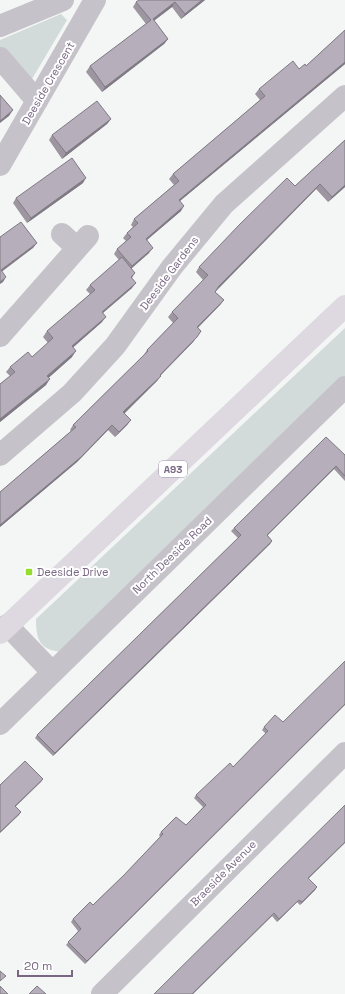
<svg xmlns="http://www.w3.org/2000/svg" width="345" height="994" font-family="'Space Grotesk',sans-serif">
<rect width="100%" height="100%" fill="#f3f6f4"/>
<path fill="#d2dbd9" d="M 61,14 L 67,20 L 32,79 L 0,47 L 0,40 Z
M 345,328 L 345,376 L 65,652 C 41,651 36,642 36,619 Z"/>
<g fill="none" stroke-linecap="round" stroke-linejoin="round">
<path stroke="#c6c2c9" stroke-width="22" d="M 0,26 L 63,0
M 0,58 L 37,101
M 0,165 L 95,0
M 62,234 L 77,248
M 0,336 L 88,236
M 0,455 L 72,393 L 115,346 L 172,267 L 224,204 L 345,96
M 7,625 L 52,672
M 0,724 L 345,387
M 102,994 L 345,753"/>
<path stroke="#ded9e1" stroke-width="22" d="M 0,633 L 345,306"/>
</g>
<path fill="#9d96a1" d="M 139,0 L 205,0 L 181,19 L 172,7 L 154,21 L 168,39 L 164,44 L 102,92 L 86,72 L 90,66 L 146,24 L 133,7 L 136,2 Z
M 345,30 L 345,64 L 180,201 L 181,211 L 147,240 L 149,253 L 131,269 L 135,273 L 132,278 L 132,288 L 103,313 L 102,322 L 73,347 L 72,357 L 48,378 L 46,385 L 0,422 L 0,384 L 10,376 L 6,372 L 10,367 L 32,357 L 48,343 L 43,337 L 47,331 L 90,294 L 86,290 L 90,285 L 119,260 L 114,254 L 117,249 L 126,241 L 123,238 L 127,233 L 133,227 L 131,225 L 134,219 L 174,185 L 169,179 L 173,174 L 260,100 L 255,94 L 259,89 L 306,66 Z
M 111,119 L 107,124 L 62,159 L 49,140 L 52,135 Z
M 345,140 L 345,187 L 328,202 L 316,189 L 216,291 L 215,292 L 224,300 L 220,305 L 198,328 L 201,331 L 193,342 L 161,375 L 157,381 L 124,413 L 131,420 L 127,425 L 115,437 L 108,430 L 77,462 L 0,527 L 0,492 L 71,431 L 70,430 L 73,425 L 143,356 L 147,350 L 173,323 L 168,317 L 172,312 L 203,280 L 196,272 L 199,267 L 295,186 Z
M 83,183 L 27,223 L 13,203 L 16,198 Z
M 345,455 L 345,481 L 334,469 L 267,535 L 272,541 L 270,544 L 53,756 L 35,738 L 37,735 L 238,538 L 231,531 L 234,528 Z
M 283,722 L 85,964 L 66,945 L 78,931 L 71,922 L 73,919 L 93,905 L 124,875 L 160,837 L 159,835 L 161,832 L 186,825 L 203,807 L 194,798 L 196,795 L 233,767 L 266,734 L 262,730 L 264,727 Z
M 309,879 L 317,887 L 315,890 L 300,905 L 297,902 L 277,922 L 272,916 L 193,994 Z"/>
<path fill="#7f7a83" d="M 202,0 L 205,0 L 181,19 L 185,14 Z
M 175,2 L 172,7 L 149,24 L 153,19 Z
M 168,39 L 164,44 L 102,92 L 105,87 Z
M 345,62 L 345,64 L 175,205 L 179,200 Z
M 13,110 L 9,116 L 0,123 L 0,121 Z
M 111,119 L 107,124 L 62,159 L 66,153 Z
M 86,178 L 83,183 L 27,223 L 31,218 Z
M 320,184 L 316,189 L 215,292 L 219,286 Z
M 345,185 L 345,187 L 328,202 L 332,197 Z
M 184,206 L 181,211 L 142,244 L 146,239 Z
M 37,243 L 33,248 L 0,273 L 1,270 Z
M 153,248 L 149,253 L 128,271 L 132,266 Z
M 6,277 L 3,282 L 0,284 L 0,282 Z
M 136,283 L 132,288 L 98,317 L 102,312 Z
M 224,300 L 220,305 L 193,332 L 197,327 Z
M 106,317 L 102,322 L 68,352 L 72,346 Z
M 201,331 L 193,342 L 156,380 L 160,375 Z
M 76,351 L 72,357 L 44,382 L 47,376 Z
M 161,376 L 157,381 L 120,418 L 123,412 Z
M 50,379 L 46,385 L 0,422 L 0,419 Z
M 131,420 L 127,425 L 115,437 L 119,432 Z
M 112,425 L 108,430 L 77,462 L 0,527 L 0,525 Z
M 336,466 L 334,469 L 265,538 L 267,535 Z
M 272,541 L 270,544 L 53,756 L 55,753 Z
M 345,704 L 345,705 L 85,964 L 87,961 Z
M 43,779 L 41,782 L 13,809 L 15,806 Z
M 21,812 L 19,815 L 0,833 L 0,832 Z
M 345,842 L 345,843 L 306,881 L 308,878 Z
M 317,887 L 315,890 L 300,905 L 302,902 Z
M 299,900 L 277,922 L 279,919 Z
M 274,913 L 272,916 L 193,994 L 192,994 Z"/>
<path fill="#b6afbb" stroke="#7f7a83" d="M 139,0 L 202,0 L 185,14 L 175,2 L 153,19 L 168,39 L 105,87 L 90,66 L 151,20 L 136,2 Z
M 345,30 L 345,62 L 179,200 L 184,206 L 146,239 L 153,248 L 132,266 L 117,249 L 131,237 L 127,233 L 138,223 L 134,219 L 179,181 L 173,174 L 265,96 L 259,89 L 293,61 L 299,69 L 305,64 L 306,66 Z
M 0,95 L 13,110 L 0,121 Z
M 97,101 L 111,119 L 66,153 L 52,135 Z
M 345,140 L 345,185 L 332,197 L 320,184 L 219,286 L 215,292 L 224,300 L 197,327 L 201,331 L 197,337 L 160,375 L 161,376 L 123,412 L 131,420 L 119,432 L 112,425 L 81,457 L 0,525 L 0,492 L 76,427 L 73,425 L 148,351 L 147,350 L 178,318 L 172,312 L 208,275 L 199,267 L 240,224 L 287,178 L 295,186 Z
M 72,158 L 86,178 L 31,218 L 16,198 Z
M 21,222 L 37,243 L 1,270 L 6,277 L 0,282 L 0,237 Z
M 122,257 L 135,273 L 131,277 L 136,283 L 102,312 L 106,317 L 72,346 L 76,351 L 47,376 L 50,379 L 0,419 L 0,384 L 15,372 L 10,367 L 28,352 L 32,357 L 53,338 L 47,331 L 95,290 L 90,285 Z
M 326,437 L 345,455 L 345,476 L 336,466 L 267,535 L 272,541 L 55,753 L 37,735 L 241,535 L 234,528 Z
M 345,661 L 345,704 L 87,961 L 68,942 L 81,929 L 73,919 L 90,902 L 93,905 L 124,875 L 163,834 L 161,832 L 176,817 L 186,825 L 206,805 L 196,795 L 230,763 L 233,767 L 268,731 L 264,727 L 275,715 L 283,722 Z
M 25,761 L 43,779 L 15,806 L 21,812 L 0,832 L 0,785 Z
M 345,805 L 345,842 L 308,878 L 317,887 L 302,902 L 299,900 L 279,919 L 274,913 L 192,994 L 154,994 Z
M 0,971 L 6,976 L 0,981 Z
M 0,986 L 8,994 L 0,994 Z
M 37,986 L 46,994 L 29,994 Z"/>
<rect fill="#94dc2d" stroke="#fff" stroke-width="1.5" x="25" y="568" width="8" height="8" rx="2"/>
<g text-anchor="middle" stroke-width="4" stroke-linejoin="round" paint-order="stroke">
<rect fill="#fff" stroke="#a094a8" stroke-width="1" x="159" y="461" width="28" height="16" rx="3"/>
<g font-size="10" font-weight="bold" fill="#786683">
<text x="173" y="473">A93</text>
</g>
<g font-size="11" fill="#786683" stroke="#fff">
<text transform="translate(48 83) rotate(-60)" y="4">Deeside Crescent</text>
<text transform="translate(169 273) rotate(-53)" y="4">Deeside Gardens</text>
<text transform="translate(172 555) rotate(-44)" y="4">North Deeside Road</text>
<text transform="translate(223 873) rotate(-45)" y="4">Braeside Avenue</text>
</g>
<g font-size="11" fill="#786683" stroke="#fff" text-anchor="start">
<text x="37" y="576">Deeside Drive</text>
</g>
</g>
<path d="M18 970v6h54v-6" fill="none" stroke="#786683" stroke-width="2"/>
<text x="24" y="970" font-size="12" fill="#786683" stroke="#ffffff" stroke-width="3" paint-order="stroke">20 m</text>
</svg>
